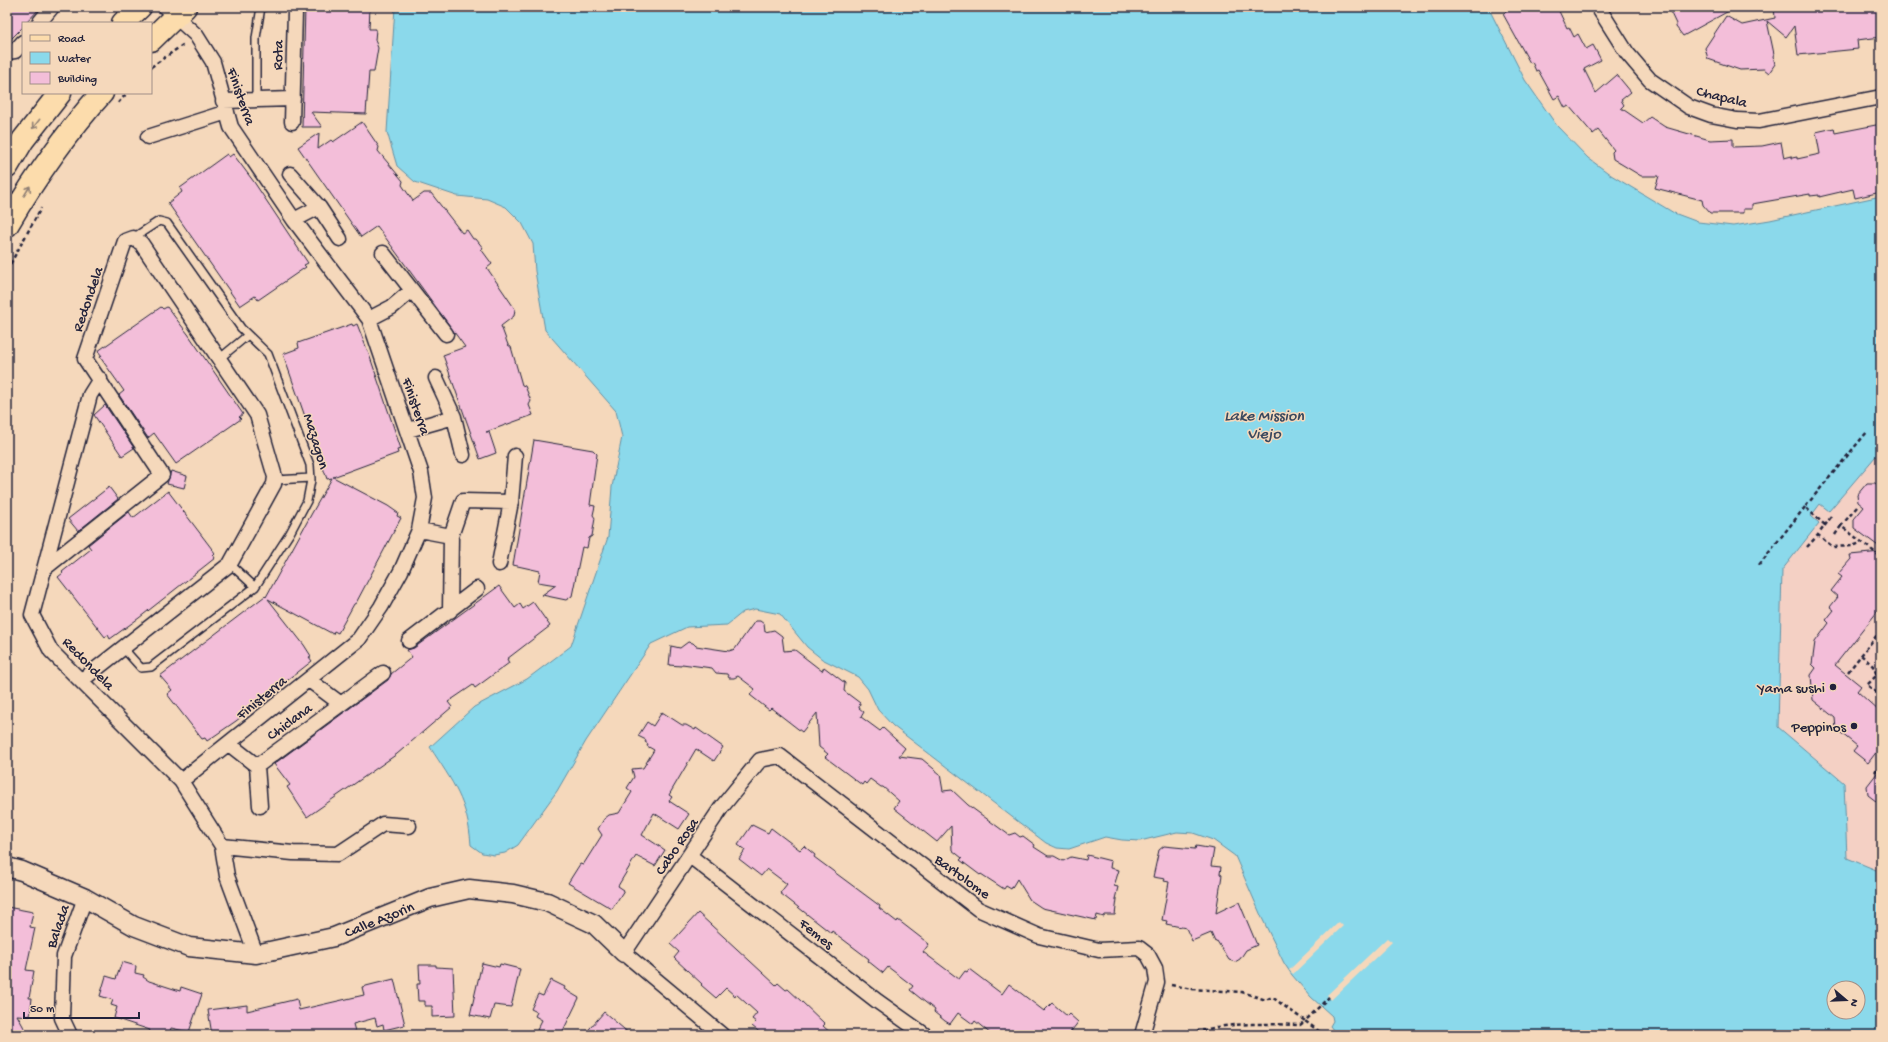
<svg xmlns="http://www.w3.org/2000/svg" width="1888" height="1042" font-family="'Gochi Hand',sans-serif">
<rect width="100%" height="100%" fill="#f5d8bb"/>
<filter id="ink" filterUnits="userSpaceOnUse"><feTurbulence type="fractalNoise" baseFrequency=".025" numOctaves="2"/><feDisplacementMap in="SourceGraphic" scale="8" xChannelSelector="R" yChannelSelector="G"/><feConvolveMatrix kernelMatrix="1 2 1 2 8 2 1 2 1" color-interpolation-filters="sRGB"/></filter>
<g filter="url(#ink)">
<path fill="#f4d0c4" d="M 1879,450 L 1881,450 L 1881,872 L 1847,858 L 1844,783 L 1778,727 L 1782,570 L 1819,523 L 1811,516 L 1820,504 L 1829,511 Z"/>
<path fill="#8bd9eb" stroke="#6190a5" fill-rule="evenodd" d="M 395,7 L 1488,7 L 1525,80 L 1557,126 L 1588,158 L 1611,175 L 1674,213 L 1698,222 L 1733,226 L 1770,220 L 1881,196 L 1881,450 L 1829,511 L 1820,504 L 1811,516 L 1819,523 L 1782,570 L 1778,727 L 1844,783 L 1847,858 L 1881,872 L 1881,1035 L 1337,1035 L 1330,1026 L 1333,1021 L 1332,1016 L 1311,997 L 1292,975 L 1284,963 L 1262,918 L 1235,856 L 1213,840 L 1193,833 L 1177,832 L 1140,841 L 1122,840 L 1105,837 L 1069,849 L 1057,848 L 1046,843 L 893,726 L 878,710 L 868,689 L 858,677 L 822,659 L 807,647 L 780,614 L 755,609 L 743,612 L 727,625 L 687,627 L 651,644 L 586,741 L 557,791 L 518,845 L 505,853 L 494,855 L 482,853 L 471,845 C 468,801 453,783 430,747 L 474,707 L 527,679 L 571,646 L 608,537 L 612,487 L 622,437 L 616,411 L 545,330 L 535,271 L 533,244 L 522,223 L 506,207 L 487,199 L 457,196 L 415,182 L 397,166 L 387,132 ZM 1834,988 L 1858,988 L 1858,1012 L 1834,1012 Z"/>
<path fill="#f5d8bb" d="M 1339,922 L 1343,926 L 1293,974 L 1289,970 Z
M 1387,938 L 1392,942 L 1331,1000 L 1327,995 Z"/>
<path fill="#f3bed9" stroke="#22223b" d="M 12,7 L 41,7 L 26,23 L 23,23 L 23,27 L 7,43 L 7,13 Z
M 305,7 L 370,7 L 369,29 L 376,29 L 375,40 L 378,48 L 374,72 L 369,72 L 366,114 L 311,112 L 322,127 L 302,127 Z
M 1504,7 L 1557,7 L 1567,28 L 1569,27 L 1574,37 L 1578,34 L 1586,49 L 1593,45 L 1601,60 L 1584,69 L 1596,93 L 1617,75 L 1631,92 L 1621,100 L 1624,105 L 1621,108 L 1643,123 L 1650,117 L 1665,127 L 1710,140 L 1733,139 L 1733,147 L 1762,146 L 1781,142 L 1784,158 L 1792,156 L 1792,158 L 1797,157 L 1797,159 L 1820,154 L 1816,132 L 1834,128 L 1835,133 L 1881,124 L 1881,192 L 1855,198 L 1853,189 L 1819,197 L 1819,195 L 1810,196 L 1810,194 L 1752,204 L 1752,209 L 1743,209 L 1743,213 L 1710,213 L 1703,205 L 1702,200 L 1655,188 L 1659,176 L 1641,176 L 1613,159 L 1612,152 L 1614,150 L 1598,130 L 1593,134 L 1569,106 L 1565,108 L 1559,96 L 1554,99 L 1538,70 L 1536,71 L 1532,62 L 1530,63 L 1503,14 L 1506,12 Z
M 1668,7 L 1736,7 L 1683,36 L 1676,27 L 1676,24 Z
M 1774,7 L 1881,7 L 1881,37 L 1857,40 L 1858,49 L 1798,55 L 1794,26 L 1786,37 L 1767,21 L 1774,54 L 1773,56 L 1775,64 L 1769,73 L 1764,69 L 1740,70 L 1708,59 L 1705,48 L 1726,16 L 1742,25 L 1775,18 Z
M 362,122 L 379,147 L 378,151 L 403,181 L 402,185 L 413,201 L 424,193 L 431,193 L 462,233 L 467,230 L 473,239 L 476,239 L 483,248 L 481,249 L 492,264 L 487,268 L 515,309 L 514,316 L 501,326 L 508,345 L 511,347 L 522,385 L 525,386 L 531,401 L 529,405 L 533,415 L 486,432 L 489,432 L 496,453 L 480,459 L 443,355 L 465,347 L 377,226 L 361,237 L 298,147 L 319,133 L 318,149 L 331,140 L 333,142 Z
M 227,154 L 229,157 L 233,154 L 254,182 L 308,263 L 304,265 L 306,267 L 258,300 L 255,296 L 240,306 L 168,203 L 182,192 L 180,188 Z
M 161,307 L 163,309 L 167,307 L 188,334 L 243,414 L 239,417 L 241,419 L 176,464 L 154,433 L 148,438 L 119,395 L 124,391 L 100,357 L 102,356 L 98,351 Z
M 352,324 L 353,326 L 357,324 L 370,357 L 401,449 L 397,450 L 398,453 L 333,477 L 388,506 L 398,513 L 397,516 L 401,518 L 356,603 L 354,604 L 338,633 L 334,631 L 333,634 L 268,599 L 304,645 L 311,656 L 309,657 L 312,661 L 236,721 L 207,741 L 205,738 L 202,739 L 167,694 L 172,690 L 160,676 L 265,596 L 266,597 L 312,513 L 332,478 L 327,479 L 283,354 L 299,348 L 298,343 Z
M 105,405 L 134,448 L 122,456 L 94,415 Z
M 534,440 L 593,450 L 597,454 L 590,505 L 595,506 L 593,515 L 595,518 L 592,536 L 589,538 L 587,548 L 582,547 L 572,596 L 566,600 L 542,595 L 556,585 L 538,582 L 540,571 L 513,565 Z
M 171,471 L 187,476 L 184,488 L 167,484 Z
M 1867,483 L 1875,483 L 1881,487 L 1881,548 L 1854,528 L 1854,519 L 1864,507 L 1858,502 L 1857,495 Z
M 109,487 L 118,499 L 78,531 L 68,519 Z
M 168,491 L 215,553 L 213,555 L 215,558 L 139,618 L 110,639 L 108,635 L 105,637 L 58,577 L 63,573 L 62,572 L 91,549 L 88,545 L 129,512 L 133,518 Z
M 1881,552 L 1881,607 L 1835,665 L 1861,686 L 1857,691 L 1881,713 L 1881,746 L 1868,763 L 1853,751 L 1857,746 L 1836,729 L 1835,718 L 1813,700 L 1811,675 L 1816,668 L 1812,664 L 1815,642 L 1829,623 L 1826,620 L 1834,610 L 1830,607 L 1838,597 L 1831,591 L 1842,577 L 1838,574 L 1851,559 L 1850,555 Z
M 499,586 L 515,608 L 520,604 L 523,609 L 533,602 L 550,626 L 507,659 L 509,663 L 475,688 L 473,685 L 448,702 L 452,707 L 397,754 L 307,817 L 287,787 L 290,785 L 274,764 L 388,680 L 391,674 L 412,657 L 407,650 L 414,648 Z
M 755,621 L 760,621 L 764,624 L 765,632 L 774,630 L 782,636 L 784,651 L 795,650 L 822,671 L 824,667 L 845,683 L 844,691 L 860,703 L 859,708 L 864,712 L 861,717 L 880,731 L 883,728 L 905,748 L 899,756 L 922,759 L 940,774 L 943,791 L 952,790 L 968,805 L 1009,835 L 1015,833 L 1020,837 L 1023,836 L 1035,845 L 1034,847 L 1048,856 L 1054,856 L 1063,861 L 1071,857 L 1086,860 L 1087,855 L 1111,861 L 1110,868 L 1119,870 L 1114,886 L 1118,887 L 1115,899 L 1117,899 L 1115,915 L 1105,915 L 1104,917 L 1097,915 L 1096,920 L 1042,908 L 1030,900 L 1017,879 L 1011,889 L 1006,886 L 1004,889 L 981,874 L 980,875 L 960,860 L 962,858 L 952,850 L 951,826 L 937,842 L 894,808 L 899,801 L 883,787 L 881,787 L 870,779 L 866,784 L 864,782 L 862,785 L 825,757 L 828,754 L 819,747 L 817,713 L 802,732 L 771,708 L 769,710 L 750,695 L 755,689 L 738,676 L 734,678 L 729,678 L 727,674 L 716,673 L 712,668 L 682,664 L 681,666 L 669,665 L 671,646 L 680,648 L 688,642 L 693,643 L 696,646 L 729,651 L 735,649 Z
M 662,712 L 682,725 L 686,725 L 695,730 L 696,728 L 723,747 L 714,761 L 696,749 L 669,795 L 672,797 L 669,801 L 689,814 L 679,829 L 654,813 L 642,835 L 665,850 L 655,866 L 636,856 L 618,886 L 624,890 L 612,909 L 568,883 L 580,864 L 583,865 L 602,835 L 598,829 L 604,819 L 609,815 L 619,813 L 632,792 L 627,788 L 634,777 L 632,769 L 643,768 L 654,750 L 647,746 L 648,744 L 645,742 L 646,740 L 638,736 L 647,722 L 653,726 Z
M 1881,768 L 1881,805 L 1868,795 L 1867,786 Z
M 752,825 L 768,833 L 771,828 L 800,850 L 804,846 L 815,855 L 814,857 L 880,906 L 879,908 L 897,922 L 898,920 L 929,944 L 923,952 L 959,979 L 965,971 L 967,972 L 969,969 L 1002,994 L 1009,984 L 1044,1011 L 1052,1003 L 1067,1016 L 1069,1014 L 1078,1022 L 1076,1025 L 1068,1035 L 992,1035 L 975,1021 L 973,1024 L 958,1013 L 950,1024 L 945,1021 L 934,1012 L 935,1010 L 910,990 L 913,986 L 888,967 L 883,973 L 868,961 L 869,959 L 832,931 L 831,933 L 780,893 L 787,884 L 767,869 L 761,876 L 739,859 L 745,850 L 738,845 Z
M 1164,846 L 1195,849 L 1196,846 L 1214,849 L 1211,866 L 1221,867 L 1220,874 L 1222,875 L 1216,913 L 1239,902 L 1257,945 L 1246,950 L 1240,959 L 1235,962 L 1229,960 L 1217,941 L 1215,942 L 1211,933 L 1192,941 L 1186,928 L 1166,924 L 1167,921 L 1162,920 L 1169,882 L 1164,881 L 1165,879 L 1153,877 L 1159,850 Z
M 7,907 L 33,912 L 30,927 L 35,928 L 26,970 L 34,971 L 29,998 L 32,998 L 30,1016 L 17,1015 L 28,1035 L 7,1035 Z
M 698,913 L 776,985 L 778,983 L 786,990 L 788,989 L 801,1001 L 825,1024 L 823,1026 L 833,1035 L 763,1035 L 752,1026 L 756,1022 L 752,1019 L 757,1013 L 736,994 L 735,996 L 726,988 L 716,998 L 701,985 L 702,984 L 674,958 L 679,952 L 670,944 Z
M 122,962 L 136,966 L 135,973 L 144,975 L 143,977 L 149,981 L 180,991 L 181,987 L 202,994 L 189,1032 L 171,1028 L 169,1035 L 148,1035 L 150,1030 L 114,1018 L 117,1007 L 111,1005 L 113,1000 L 100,996 L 106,976 L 116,979 Z
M 482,963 L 499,967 L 500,964 L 520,969 L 511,1007 L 494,1005 L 490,1019 L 470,1015 Z
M 419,965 L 436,965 L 436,967 L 453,968 L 455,1016 L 432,1017 L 432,1006 L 425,1006 L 425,1001 L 418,1001 L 417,984 L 420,984 Z
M 394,979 L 405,1025 L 384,1030 L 383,1024 L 377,1026 L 375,1018 L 353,1024 L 356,1035 L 212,1035 L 208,1010 L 247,1005 L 247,1011 L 297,999 L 299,1010 L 364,995 L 362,987 Z
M 551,980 L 565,987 L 564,989 L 579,998 L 561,1035 L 547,1035 L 537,1030 L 542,1020 L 535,1016 L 537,1012 L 531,1009 L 538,994 L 543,996 Z
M 604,1012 L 631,1035 L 584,1035 Z"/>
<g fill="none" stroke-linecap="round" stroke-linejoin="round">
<g stroke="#22223b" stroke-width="10">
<path id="service" d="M 256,100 L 256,38 L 261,7
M 219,359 L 248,335
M 275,480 L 311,478
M 230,564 L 255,587
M 123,648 L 141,668 L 151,667 L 255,587 L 290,533 L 307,501 L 311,480 L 310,465 L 268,354 L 241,328 L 167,223 L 159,221 L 133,238"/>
</g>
<g stroke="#22223b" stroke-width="17">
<path id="minor" d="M 165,7 L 196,35 L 213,62 L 231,127 L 294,220 L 369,319 L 421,472 L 425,498 L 419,530 L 401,571 L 381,607 L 359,639 L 181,781
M 1598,7 L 1627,53 L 1650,80 L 1689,107 L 1711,115 L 1737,120 L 1759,121 L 1881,97
M 39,23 L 52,7
M 7,52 L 15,51 L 23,42
M 223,101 L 293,99
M 292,122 L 295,12
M 148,137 L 227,112
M 290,174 L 319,207 L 340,239
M 294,220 L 319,207
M 383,253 L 446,334
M 369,319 L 392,307 L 412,290
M 436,378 L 454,417 L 463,455
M 100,379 L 90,395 L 32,615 L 51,651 L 181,781 L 222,846 L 227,876 L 256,954
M 408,430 L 454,417
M 419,530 L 451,536 L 463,501 L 511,502
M 499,564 L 511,502 L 515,456
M 45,568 L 162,475 L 85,359 L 125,241 L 133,238 L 141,243 L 257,415 L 275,477 L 274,484 L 230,564 L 82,680
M 450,611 L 451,536
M 409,641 L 477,589
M 309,680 L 341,704
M 229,744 L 257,766
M 260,806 L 257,766 L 383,673
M 222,846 L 293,853 L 338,854 L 383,824 L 409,826
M 690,856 L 877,1001 L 925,1035
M 70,1035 L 62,1018 L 64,956 L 85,898
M 722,1035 L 624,953 L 721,808 L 760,760 L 780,756 L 978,909 L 1039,936 L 1099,950 L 1139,948 L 1148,955 L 1155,968 L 1157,982 L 1142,1035"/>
</g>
<g stroke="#22223b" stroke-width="21">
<g id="tertiary">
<path id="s1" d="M 7,867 L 22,871 L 85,898 L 134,926 L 189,947 L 256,954 L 334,937 L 430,898 L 469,889 L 513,894 L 547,902 L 594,924 L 624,953"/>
</g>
</g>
<g stroke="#22223b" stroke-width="25">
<path id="primary" d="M 123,23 L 140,7
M 151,40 L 185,7
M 7,167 L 23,140 L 60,93
M 7,225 C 35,178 65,134 102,93"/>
</g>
<path stroke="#22223b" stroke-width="2.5" stroke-dasharray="4 3" stroke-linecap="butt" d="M 151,67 L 184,44
M 118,103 L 127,93
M 7,270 L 41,208
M 1857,507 L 1841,526 L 1881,557
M 1831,517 L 1818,535 L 1833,547 L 1852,546 L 1861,543
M 1825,525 L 1805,507 L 1867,432
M 1835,535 L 1841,526
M 1807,547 L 1818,535
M 1759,565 L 1805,507
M 1861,655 L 1873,666 L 1877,675 L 1867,685 L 1881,696
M 1848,672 L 1881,630
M 1875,772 L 1881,764
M 1171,985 L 1192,989 L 1242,992 L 1266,1000 L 1272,997 L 1305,1021 L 1329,997
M 1189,1035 C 1223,1021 1264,1024 1300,1025 L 1305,1021 L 1324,1035"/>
<use href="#service" stroke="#f5d8bb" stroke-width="7"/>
<use href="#minor" stroke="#f5d8bb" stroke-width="14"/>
<use href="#tertiary" stroke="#f5d8bb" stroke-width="18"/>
<use href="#primary" stroke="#fcdcac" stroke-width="22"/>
</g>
<defs><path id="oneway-shaft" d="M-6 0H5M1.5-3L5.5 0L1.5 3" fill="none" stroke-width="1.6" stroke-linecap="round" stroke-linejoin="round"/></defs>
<g stroke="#8f7f74">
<use href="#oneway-shaft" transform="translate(36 124) rotate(128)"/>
<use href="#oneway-shaft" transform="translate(27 191) rotate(-59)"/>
</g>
</g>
<g fill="#22223b" stroke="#f5d8bb" stroke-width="1.5">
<circle cx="1833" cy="687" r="4"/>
<circle cx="1854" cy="726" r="4"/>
</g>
<g text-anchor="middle" stroke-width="3" stroke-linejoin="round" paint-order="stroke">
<g font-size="15" fill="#22223b" stroke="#f5d8bb">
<text transform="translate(277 55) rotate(-88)" y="5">Rota</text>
<text transform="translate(242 96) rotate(71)" y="5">Finisterra</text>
<text transform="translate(1722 96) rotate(14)" y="5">Chapala</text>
<text transform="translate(87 299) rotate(-71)" y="5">Redondela</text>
<text transform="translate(417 406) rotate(71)" y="5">Finisterra</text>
<text transform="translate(317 441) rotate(73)" y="5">Mazagon</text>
<text transform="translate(89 663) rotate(46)" y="5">Redondela</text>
<text transform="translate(261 697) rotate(-39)" y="5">Finisterra</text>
<text transform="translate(289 721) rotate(-36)" y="5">Chiclana</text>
<text transform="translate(676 846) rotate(-56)" y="5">Cabo Rosa</text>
<text transform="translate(963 876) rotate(36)" y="5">Bartolome</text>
<text dy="5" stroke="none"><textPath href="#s1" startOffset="395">Calle Azorin</textPath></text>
<text transform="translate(57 926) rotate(-71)" y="5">Balada</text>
<text transform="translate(817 933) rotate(38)" y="5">Femes</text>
</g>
<g font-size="15" fill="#22223b" stroke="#f5d8bb" text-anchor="end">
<text x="1825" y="692">Yama sushi</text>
<text x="1846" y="731">Peppinos</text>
</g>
<g font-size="16" font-style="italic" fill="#37475e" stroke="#f5d8bb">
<text x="1264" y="420">Lake Mission<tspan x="1264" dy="18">Viejo</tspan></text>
</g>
</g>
<rect width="1888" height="1042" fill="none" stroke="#f5d8bb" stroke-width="24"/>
<rect x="12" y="12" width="1864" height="1018" fill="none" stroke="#22223b" stroke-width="1.5" filter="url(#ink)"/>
<rect x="22" y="22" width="130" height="72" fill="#f5d8bb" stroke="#a18f88"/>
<rect x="30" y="35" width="20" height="6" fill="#fcdcac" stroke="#a18f88"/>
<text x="58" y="42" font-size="12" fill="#22223b">Road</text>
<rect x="30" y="52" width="20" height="12" fill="#8bd9eb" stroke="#a18f88"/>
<text x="58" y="62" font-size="12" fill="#22223b">Water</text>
<rect x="30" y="72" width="20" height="12" fill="#f3bed9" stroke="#a18f88"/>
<text x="58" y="82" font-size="12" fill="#22223b">Building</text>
<g transform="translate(1846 1000) rotate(109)"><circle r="19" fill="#f5d8bb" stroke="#a18f88"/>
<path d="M0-3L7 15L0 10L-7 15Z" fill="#22223b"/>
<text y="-6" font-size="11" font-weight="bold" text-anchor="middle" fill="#22223b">N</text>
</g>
<path d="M24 1012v6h115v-6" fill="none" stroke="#22223b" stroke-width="2"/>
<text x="30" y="1012" font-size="12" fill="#22223b" stroke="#f5d8bb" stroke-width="3" paint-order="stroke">50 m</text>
</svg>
